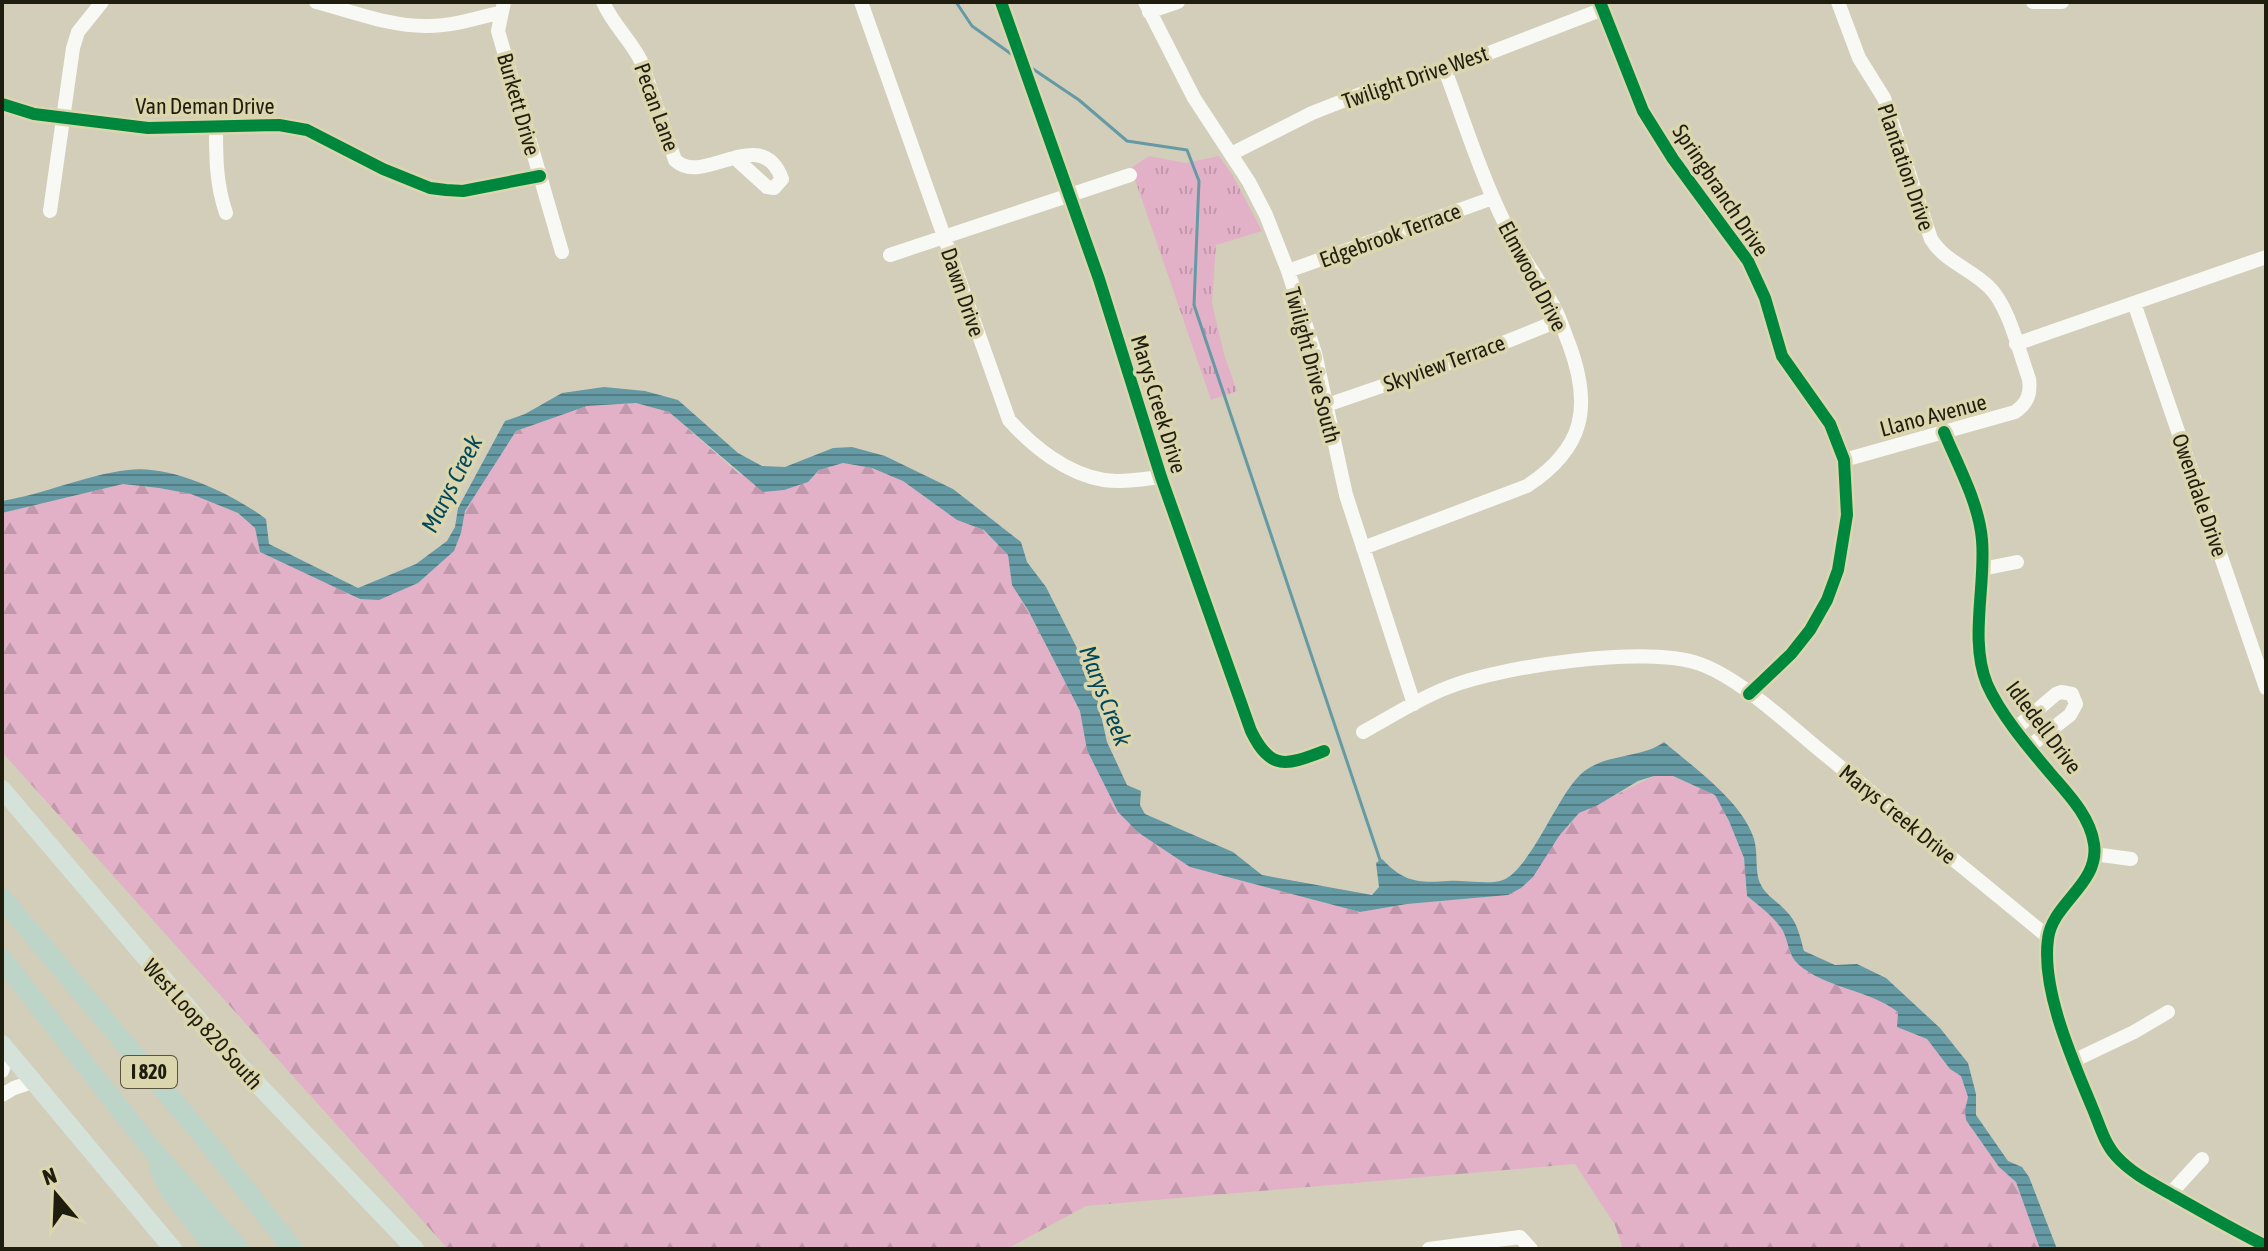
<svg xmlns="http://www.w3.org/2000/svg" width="2268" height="1251" font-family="'Asap Condensed',sans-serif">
<defs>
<pattern id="forest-firs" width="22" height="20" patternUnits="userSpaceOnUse" patternTransform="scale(2)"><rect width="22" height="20" fill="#e2b1c8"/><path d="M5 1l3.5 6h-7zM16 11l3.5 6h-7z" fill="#c198ab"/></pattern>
<pattern id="park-tufts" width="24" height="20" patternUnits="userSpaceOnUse" patternTransform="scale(2)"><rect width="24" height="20" fill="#e2b1c8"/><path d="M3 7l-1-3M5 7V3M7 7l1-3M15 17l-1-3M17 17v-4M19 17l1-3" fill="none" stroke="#c198ab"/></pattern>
<pattern id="water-rules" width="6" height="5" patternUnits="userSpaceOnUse" patternTransform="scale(2)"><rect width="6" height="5" fill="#659aa4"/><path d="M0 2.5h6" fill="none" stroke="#537d84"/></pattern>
</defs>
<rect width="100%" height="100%" fill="#d2ceba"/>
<path fill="url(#forest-firs)" d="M 636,403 L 669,412 L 739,474 L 819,470 L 843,463 L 872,468 L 904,481 L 957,520 L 984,530 L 1008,555 L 1012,585 L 1028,610 L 1080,711 L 1087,750 L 1118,812 L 1190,867 L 1360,912 L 1407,904 L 1508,895 L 1579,813 L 1654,776 L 1673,776 L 1715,795 L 1729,821 L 1744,858 L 1747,896 C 1759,906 1774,917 1783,931 C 1788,941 1789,956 1798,964 C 1826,989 1868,989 1898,1012 L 1897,1027 L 1927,1039 L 1950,1069 L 1961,1076 L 1968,1097 L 1965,1110 L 1971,1127 L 1999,1167 L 2016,1182 L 2040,1249 L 1623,1249 L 1615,1225 L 1575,1164 L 1086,1206 L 1007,1249 L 448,1249 L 2,752 L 2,513 L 123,484 L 159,488 L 191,494 L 238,513 L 255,528 L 260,552 L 360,599 L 418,583 L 454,551 L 461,533 L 465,511 L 516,431 L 587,406 Z"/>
<path fill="url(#park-tufts)" d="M 1149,156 L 1186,163 L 1219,156 L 1233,176 L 1262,231 L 1216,245 L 1212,303 L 1224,354 L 1237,391 L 1211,400 L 1131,168 Z"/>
<path fill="url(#water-rules)" d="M 604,387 L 645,391 L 678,400 L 738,453 L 762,466 L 785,467 L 833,448 L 852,447 L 885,456 L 953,489 L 1021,542 L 1027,562 L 1046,587 L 1080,654 L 1096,693 L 1107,742 L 1127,785 L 1141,791 L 1140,805 L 1145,814 L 1233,852 L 1262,875 L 1372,895 L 1379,887 L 1376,863 L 1382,859 C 1404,882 1417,883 1448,881 C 1463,880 1492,885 1503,880 C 1530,869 1556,799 1579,776 C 1603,752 1639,760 1664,742 C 1693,767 1740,800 1753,836 C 1759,852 1754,872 1761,885 C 1767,897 1779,902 1787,912 C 1798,923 1800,937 1804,951 L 1835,965 L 1857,964 L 1886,978 L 1940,1028 L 1968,1063 L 1976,1094 L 1976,1115 L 2008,1161 L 2022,1167 L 2029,1177 L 2057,1249 L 2040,1249 L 2016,1182 L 1999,1167 L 1966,1120 L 1965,1110 L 1968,1097 L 1961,1076 L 1950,1069 L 1927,1039 L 1897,1027 L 1898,1012 C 1868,989 1826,989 1798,964 C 1789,956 1788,941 1783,931 C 1774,916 1759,906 1747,896 L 1744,858 L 1729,821 L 1715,795 L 1673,776 L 1654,776 L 1638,781 L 1598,805 L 1579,813 L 1559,836 L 1533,877 L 1521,888 L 1508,895 L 1407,904 L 1360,912 L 1190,867 L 1139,833 L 1118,812 L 1087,750 L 1080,711 L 1028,610 L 1012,585 L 1008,555 L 984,530 L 957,520 L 903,481 L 872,468 L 843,463 L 819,470 L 808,482 L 784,490 L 763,492 L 669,412 L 636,403 L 587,406 L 516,431 L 465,511 L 461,533 L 454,551 L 418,583 L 379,600 L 360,599 L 260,552 L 255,528 L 238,513 L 191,494 L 159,488 L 123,484 L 2,513 L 2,501 C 45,494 85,475 128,470 C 170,464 233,494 266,519 L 269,544 L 358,588 L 416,564 L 447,541 L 455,527 L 458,508 L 505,421 L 525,414 L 562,393 Z"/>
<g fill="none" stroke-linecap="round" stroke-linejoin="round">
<path stroke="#659aa4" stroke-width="3" d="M 956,2 L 972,26 L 1014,56
M 1030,67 L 1079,100 L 1127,141 L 1187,150 L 1199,181 L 1194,305 L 1381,863"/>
<path stroke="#f8f8f5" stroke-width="14" d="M 316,2 C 351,11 391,27 428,26 C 453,26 478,18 502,12
M 504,2 L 498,31 L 562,252
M 603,2 C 613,25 630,39 641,61 L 675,160 C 703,188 761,122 782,179 L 774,188 L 767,187 L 735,158
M 861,2 L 1009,420 C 1033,447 1067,474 1104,480 C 1122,483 1142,479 1161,477
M 1001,2 L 1099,279 L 1161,477 L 1251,731 C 1271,772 1287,765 1324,751
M 1145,2 L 1194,98 L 1249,182 L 1266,215 L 1288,271 L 1315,353 L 1346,495 L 1414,704
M 1600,2 L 1643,111 L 1673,159 L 1748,261 L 1765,298 L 1782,356 L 1830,424 L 1844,460 L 1847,515 L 1838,570 L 1827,600 L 1810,630 L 1791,654 L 1749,694
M 1838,2 L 1859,58 L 1884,98 L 1931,239 C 1945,262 1970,268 1989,287 C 2009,306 2019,352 2029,379 C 2031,393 2028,403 2015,412 L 1844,460
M 2033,2 L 2062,2
M 1149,12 L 1178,2
M 2,104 L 34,114 L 148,128 L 279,125 L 307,130 L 383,169 L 430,188 L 446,190 L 463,191 L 540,176
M 216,126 C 216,157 216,184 226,213
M 1231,154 L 1312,113 L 1363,93 L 1445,70 L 1603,9
M 50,211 L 73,48 L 78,32 L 102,2
M 890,255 L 1130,175
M 1288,271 L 1493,198
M 2134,303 L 2266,688
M 2016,344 L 2266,257
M 1327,405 L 1478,353 L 1560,320
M 1944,432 C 1958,466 1979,503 1982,540 C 1986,586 1969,640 1987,684 C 2000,714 2029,748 2050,773 C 2068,794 2090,816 2094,844 C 2100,884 2052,903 2048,939 C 2041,990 2073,1061 2092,1107 C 2099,1123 2104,1143 2116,1156 C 2132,1174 2155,1185 2176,1197 C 2206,1214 2235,1231 2266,1246
M 1363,548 L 1527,486 C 1585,448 1592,406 1569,344 C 1564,332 1561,320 1555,309 C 1540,280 1519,254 1505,224 C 1481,175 1464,121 1445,70
M 1982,569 L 2017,562
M 2016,728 L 2056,694 L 2061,692 L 2072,694 L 2076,704 L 2070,715 L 2030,746
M 1363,732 C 1391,717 1419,698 1449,687 C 1502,666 1647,645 1700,664 C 1740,678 1789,725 1822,752 C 1898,814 1973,875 2048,937
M 2094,854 L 2131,859
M 2073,1061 L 2134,1032 L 2168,1012
M 2,1071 L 9,1053
M 2,1095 L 14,1088 L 32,1082
M 2170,1194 L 2202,1159
M 1429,1249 L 1520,1237 L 1531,1249"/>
<path stroke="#d5e2d9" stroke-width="18" d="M 2,789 L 219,1044 L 415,1249
M 2,1044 L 173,1249"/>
<path stroke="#bdd4c8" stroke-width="20" d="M 2,898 L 202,1135 L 293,1249
M 2,959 L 150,1147 L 239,1249
M 160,1169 L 169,1189 L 215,1249"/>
<g stroke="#dcd6af" stroke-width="17">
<path id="cycleway" d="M 1001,2 L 1099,279 L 1161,477 L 1251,731 C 1271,772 1287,765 1324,751
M 1600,2 L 1643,111 L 1673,159 L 1748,261 L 1765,298 L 1782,356 L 1830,424 L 1844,460 L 1847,515 L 1838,570 L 1827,600 L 1810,630 L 1791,654 L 1749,694
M 2,104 L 34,114 L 148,128 L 279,125 L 307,130 L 383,169 L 430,188 L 446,190 L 463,191 L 540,176
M 1944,432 C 1958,466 1979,503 1982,540 C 1986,586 1969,640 1987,684 C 2000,714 2029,748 2050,773 C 2068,794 2090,816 2094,844 C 2100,884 2052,903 2048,939 C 2041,990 2073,1061 2092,1107 C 2099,1123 2104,1143 2116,1156 C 2132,1174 2155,1185 2176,1197 C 2206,1214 2235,1231 2266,1246"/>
</g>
<use href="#cycleway" stroke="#00873e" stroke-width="12"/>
</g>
<g text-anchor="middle" stroke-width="7" stroke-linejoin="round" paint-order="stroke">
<rect fill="#dcd6af" stroke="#58543e" stroke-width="2" x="121" y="1056" width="56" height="32" rx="6"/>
<g font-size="20" font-weight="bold" fill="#1f1d0e">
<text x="149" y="1079">I 820</text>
</g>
<g font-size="22" fill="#1f1d0e" stroke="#dcd6af">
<text transform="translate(1415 77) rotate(-19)" y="8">Twilight Drive West</text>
<text transform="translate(519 104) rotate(74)" y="8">Burkett Drive</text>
<text x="205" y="114">Van Deman Drive</text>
<text transform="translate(657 107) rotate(70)" y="8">Pecan Lane</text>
<text transform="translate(1906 167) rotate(71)" y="8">Plantation Drive</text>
<text transform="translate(1721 190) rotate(56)" y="8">Springbranch Drive</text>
<text transform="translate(1390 235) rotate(-20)" y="8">Edgebrook Terrace</text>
<text transform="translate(1533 276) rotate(62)" y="8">Elmwood Drive</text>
<text transform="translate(963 292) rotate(71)" y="8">Dawn Drive</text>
<text transform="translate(1444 363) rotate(-20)" y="8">Skyview Terrace</text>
<text transform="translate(1313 365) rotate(75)" y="8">Twilight Drive South</text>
<text transform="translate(1159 404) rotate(73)" y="8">Marys Creek Drive</text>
<text transform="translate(1933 415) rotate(-15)" y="8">Llano Avenue</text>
<text transform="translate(2200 495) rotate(71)" y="8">Owendale Drive</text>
<text transform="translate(2044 727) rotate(53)" y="8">Idledell Drive</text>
<text transform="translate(1898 814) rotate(39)" y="8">Marys Creek Drive</text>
<text transform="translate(203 1024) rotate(48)" y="8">West Loop 820 South</text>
</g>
<g font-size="24" font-style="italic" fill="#004859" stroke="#dcd6af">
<text transform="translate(452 484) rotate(-63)" y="8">Marys Creek</text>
<text transform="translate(1105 696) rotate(69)" y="8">Marys Creek</text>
</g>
</g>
<rect width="2268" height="1251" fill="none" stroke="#1f1d0e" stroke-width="8"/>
<g transform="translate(56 1195) rotate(341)" stroke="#dcd6af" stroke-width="6" paint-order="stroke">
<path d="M0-6L14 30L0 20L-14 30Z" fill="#1f1d0e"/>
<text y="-12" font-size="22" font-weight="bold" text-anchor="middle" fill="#1f1d0e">N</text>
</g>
</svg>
